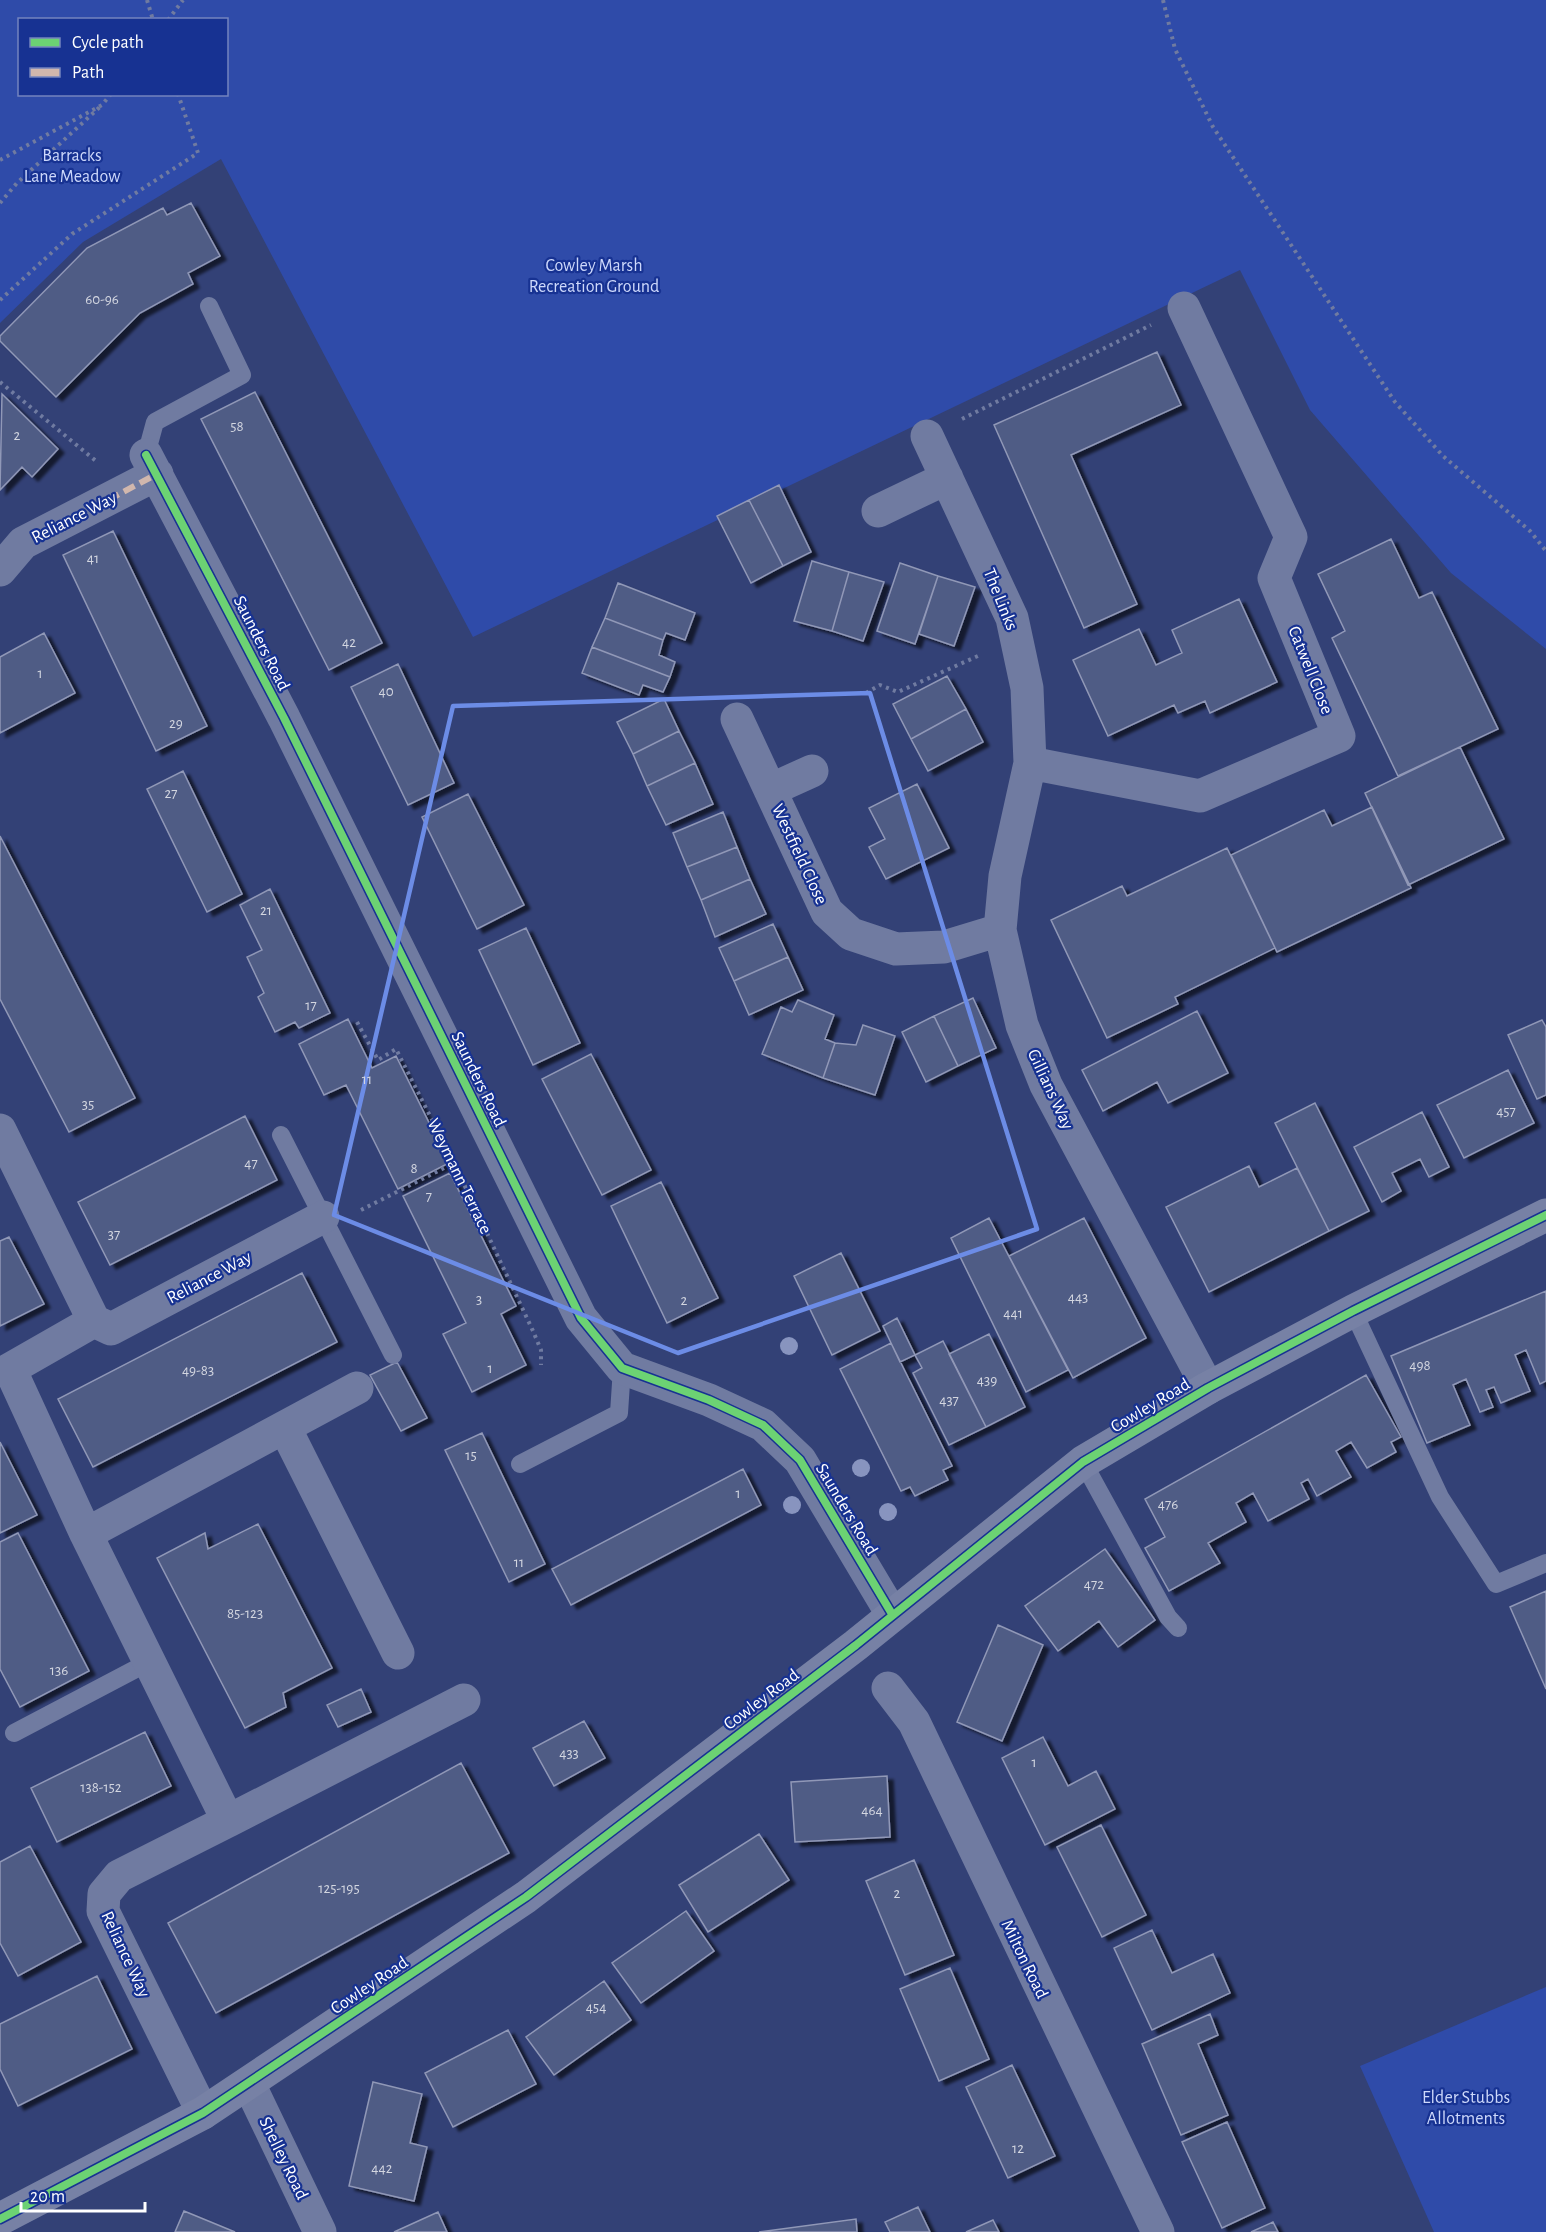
<svg xmlns="http://www.w3.org/2000/svg" width="1546" height="2232" font-family="'Alegreya Sans',sans-serif">
<defs>
<filter id="shadow"><feDropShadow dx="6" dy="4" stdDeviation="1.5" flood-color="#0009"/></filter>
</defs>
<rect width="100%" height="100%" fill="#334176"/>
<path fill="#2f4ba9" fill-rule="evenodd" d="M 0,0 L 1546,0 L 1546,649 L 1451,573 L 1310,410 L 1240,270 L 473,637 L 221,159 L 83,242 L 0,323 ZM 20,20 L 226,20 L 226,94 L 20,94 Z
M 1546,1987 L 1546,2232 L 1434,2232 L 1360,2066 Z"/>
<path fill="#505b85" stroke="#9098b7" stroke-width="1.5" filter="url(#shadow)" d="M 191,203 L 220,256 L 188,273 L 193,284 L 140,313 L 56,397 L 0,341 L 0,336 L 87,248 L 163,208 L 167,215 Z
M 1157,352 L 1181,405 L 1071,455 L 1137,604 L 1084,628 L 994,425 Z
M 255,392 L 382,643 L 329,670 L 201,419 Z
M 2,394 L 58,449 L 32,477 L 22,467 L 0,490 Z
M 779,485 L 811,552 L 783,566 L 749,500 Z
M 749,500 L 783,566 L 751,583 L 717,516 Z
M 113,531 L 207,726 L 156,751 L 63,555 Z
M 1391,539 L 1419,598 L 1432,592 L 1498,729 L 1398,776 L 1332,638 L 1345,631 L 1318,574 Z
M 812,561 L 849,572 L 832,631 L 794,621 Z
M 900,563 L 938,576 L 915,644 L 877,631 Z
M 849,572 L 884,582 L 863,641 L 832,631 Z
M 938,576 L 975,587 L 954,646 L 919,634 Z
M 618,583 L 695,613 L 685,640 L 666,633 L 663,640 L 605,618 Z
M 1239,599 L 1277,682 L 1210,713 L 1205,701 L 1178,713 L 1174,705 L 1108,736 L 1073,660 L 1139,629 L 1156,665 L 1182,653 L 1172,630 Z
M 605,618 L 663,640 L 659,655 L 675,662 L 670,677 L 592,647 Z
M 44,633 L 75,693 L 0,733 L 0,657 Z
M 592,647 L 670,677 L 663,692 L 643,685 L 639,695 L 582,673 Z
M 398,664 L 454,783 L 408,805 L 351,687 Z
M 947,676 L 966,709 L 911,739 L 893,704 Z
M 664,699 L 679,731 L 633,754 L 617,722 Z
M 966,709 L 983,742 L 928,771 L 911,739 Z
M 679,731 L 695,763 L 647,786 L 633,754 Z
M 1460,747 L 1504,839 L 1408,885 L 1365,793 Z
M 695,763 L 713,804 L 666,825 L 647,786 Z
M 183,771 L 242,894 L 207,912 L 147,789 Z
M 917,784 L 949,848 L 886,879 L 869,847 L 885,839 L 869,808 Z
M 468,794 L 524,905 L 477,929 L 422,817 Z
M 1372,807 L 1411,888 L 1277,952 L 1231,855 L 1324,810 L 1332,826 Z
M 723,812 L 737,847 L 687,867 L 673,833 Z
M 0,836 L 135,1098 L 69,1132 L 0,999 Z
M 737,847 L 750,879 L 701,900 L 687,867 Z
M 1227,848 L 1275,948 L 1175,997 L 1178,1004 L 1107,1038 L 1051,920 L 1122,886 L 1127,896 Z
M 750,879 L 766,914 L 715,937 L 701,900 Z
M 270,889 L 330,1013 L 299,1028 L 295,1022 L 275,1032 L 258,997 L 264,993 L 247,957 L 262,950 L 240,905 Z
M 773,924 L 788,957 L 734,981 L 719,948 Z
M 526,928 L 580,1043 L 533,1065 L 479,950 Z
M 788,957 L 803,990 L 749,1015 L 734,981 Z
M 973,998 L 996,1048 L 958,1066 L 934,1016 Z
M 798,1000 L 834,1015 L 825,1039 L 835,1043 L 823,1078 L 762,1054 L 781,1007 L 792,1012 Z
M 1197,1011 L 1228,1073 L 1168,1103 L 1157,1082 L 1103,1111 L 1082,1070 Z
M 934,1016 L 958,1066 L 926,1082 L 902,1032 Z
M 348,1019 L 372,1068 L 396,1056 L 449,1163 L 398,1189 L 346,1085 L 324,1095 L 299,1044 Z
M 1542,1020 L 1546,1027 L 1546,1095 L 1537,1099 L 1508,1035 Z
M 863,1025 L 895,1036 L 875,1095 L 823,1078 L 835,1043 L 856,1045 Z
M 591,1054 L 651,1170 L 602,1195 L 542,1079 Z
M 1508,1070 L 1534,1123 L 1464,1158 L 1437,1105 Z
M 1315,1103 L 1369,1211 L 1329,1231 L 1275,1123 Z
M 1422,1112 L 1449,1167 L 1429,1177 L 1420,1159 L 1392,1173 L 1401,1191 L 1382,1202 L 1354,1147 Z
M 245,1116 L 277,1180 L 110,1265 L 78,1202 Z
M 1249,1166 L 1259,1187 L 1297,1168 L 1329,1231 L 1209,1292 L 1166,1207 Z
M 450,1173 L 516,1306 L 501,1314 L 526,1365 L 472,1392 L 443,1334 L 466,1323 L 403,1196 Z
M 661,1182 L 718,1298 L 667,1323 L 611,1206 Z
M 989,1218 L 1068,1370 L 1026,1392 L 951,1238 Z
M 1084,1218 L 1146,1338 L 1073,1378 L 1009,1256 Z
M 9,1237 L 44,1304 L 0,1326 L 0,1241 Z
M 841,1253 L 880,1331 L 832,1355 L 794,1276 Z
M 302,1273 L 337,1342 L 93,1467 L 58,1399 Z
M 1546,1291 L 1546,1381 L 1540,1384 L 1526,1350 L 1515,1355 L 1530,1391 L 1501,1403 L 1494,1387 L 1486,1390 L 1493,1407 L 1480,1412 L 1466,1379 L 1453,1385 L 1470,1425 L 1427,1443 L 1391,1356 Z
M 897,1318 L 915,1355 L 900,1362 L 883,1326 Z
M 989,1334 L 1025,1407 L 986,1427 L 949,1354 Z
M 943,1341 L 986,1427 L 949,1445 L 913,1373 L 922,1368 L 915,1355 Z
M 891,1343 L 952,1466 L 943,1470 L 948,1480 L 915,1496 L 910,1487 L 901,1491 L 840,1369 Z
M 397,1362 L 427,1418 L 401,1431 L 370,1375 Z
M 1366,1375 L 1401,1437 L 1391,1442 L 1396,1452 L 1367,1468 L 1351,1442 L 1336,1451 L 1351,1477 L 1317,1496 L 1308,1479 L 1301,1483 L 1309,1499 L 1268,1521 L 1253,1493 L 1236,1503 L 1246,1522 L 1208,1543 L 1220,1563 L 1169,1591 L 1145,1548 L 1165,1537 L 1145,1499 Z
M 482,1433 L 545,1564 L 509,1582 L 445,1450 Z
M 0,1442 L 37,1515 L 0,1533 Z
M 743,1469 L 761,1505 L 571,1605 L 552,1569 Z
M 258,1524 L 332,1668 L 283,1693 L 286,1707 L 245,1728 L 157,1558 L 205,1533 L 208,1549 Z
M 18,1533 L 89,1671 L 20,1707 L 0,1669 L 0,1542 Z
M 1105,1549 L 1155,1620 L 1118,1647 L 1099,1621 L 1058,1651 L 1025,1606 Z
M 1546,1591 L 1546,1689 L 1510,1607 Z
M 998,1625 L 1043,1645 L 1002,1741 L 957,1722 Z
M 361,1689 L 371,1712 L 338,1727 L 327,1705 Z
M 584,1721 L 605,1758 L 554,1786 L 533,1748 Z
M 145,1732 L 171,1786 L 57,1842 L 31,1788 Z
M 1043,1737 L 1068,1786 L 1096,1771 L 1115,1809 L 1045,1845 L 1002,1758 Z
M 461,1763 L 509,1853 L 216,2013 L 168,1923 Z
M 887,1776 L 890,1837 L 795,1842 L 791,1782 Z
M 1101,1825 L 1146,1915 L 1102,1937 L 1057,1847 Z
M 759,1834 L 789,1880 L 708,1932 L 679,1885 Z
M 30,1846 L 81,1942 L 18,1976 L 0,1943 L 0,1862 Z
M 914,1860 L 954,1955 L 905,1975 L 866,1881 Z
M 686,1911 L 714,1951 L 641,2003 L 612,1963 Z
M 1152,1930 L 1172,1973 L 1213,1954 L 1230,1993 L 1152,2030 L 1114,1948 Z
M 950,1968 L 989,2059 L 939,2081 L 900,1989 Z
M 97,1976 L 132,2049 L 18,2106 L 0,2069 L 0,2024 Z
M 604,1981 L 631,2020 L 554,2075 L 526,2037 Z
M 1210,2014 L 1218,2035 L 1198,2044 L 1228,2115 L 1181,2135 L 1142,2044 Z
M 508,2030 L 536,2084 L 453,2127 L 425,2073 Z
M 1012,2065 L 1055,2156 L 1008,2178 L 966,2087 Z
M 373,2082 L 422,2094 L 410,2143 L 427,2147 L 414,2201 L 349,2186 Z
M 1227,2122 L 1265,2208 L 1222,2228 L 1182,2142 Z
M 918,2207 L 930,2232 L 890,2232 L 885,2222 Z
M 184,2211 L 235,2232 L 175,2232 Z
M 438,2212 L 447,2232 L 394,2232 Z
M 856,2219 L 857,2232 L 759,2232 Z
M 993,2220 L 999,2232 L 966,2232 Z
M 1273,2222 L 1278,2232 L 1251,2232 Z"/>
<g fill="none" stroke-linecap="round" stroke-linejoin="round">
<path stroke="#707ba1" stroke-width="4" stroke-dasharray="3 4.5" stroke-linecap="butt" d="M 147,0 L 153,20
M 1163,0 L 1175,49 L 1213,127 L 1395,402 L 1443,456 L 1530,531 L 1546,551
M 168,20 L 183,0
M 0,160 L 102,105 L 111,94
M 0,203 L 17,183 L 102,105
M 0,300 L 72,234 L 198,153 L 178,94
M 0,382 L 96,461
M 962,419 L 1151,325
M 866,693 L 880,685 L 898,692 L 980,655
M 357,1022 L 378,1060 L 396,1049 L 454,1163 L 533,1331 L 541,1350 L 541,1365
M 361,1210 L 454,1163"/>
<path stroke="#707ba1" stroke-width="18" d="M 146,455 L 155,422 L 242,375 L 209,306
M 281,1135 L 393,1355
M 1353,1311 L 1440,1497 L 1496,1584 L 1546,1563
M 1083,1462 L 1168,1617 L 1178,1628
M 520,1464 L 619,1413 L 622,1368
M 14,1733 L 149,1662"/>
<path stroke="#707ba1" stroke-width="33" d="M 927,436 L 1012,618 L 1027,688 L 1030,763 L 1005,876 L 1000,930 L 1022,1025 L 1046,1085 L 1208,1388
M 146,455 L 284,718 L 581,1318 L 622,1368 L 709,1400 L 763,1425 L 800,1460 L 892,1614
M 878,511 L 947,478
M 0,570 L 23,543 L 157,474
M 737,719 L 827,912 L 851,934 L 896,949 L 944,947 L 1000,930
M 1030,763 L 1200,796 L 1339,736 L 1274,578 L 1291,537 L 1184,308
M 770,790 L 812,771
M 0,1130 L 94,1321
M 285,1428 L 398,1653
M 86,1534 L 357,1388
M 888,1688 L 914,1722 L 1158,2232
M 228,1821 L 464,1700
M 249,2084 L 320,2232
M 203,2113 L 103,1911 L 104,1894 L 119,1876 L 228,1821 L 86,1534 L 10,1369 L 94,1321 L 111,1329 L 323,1217"/>
<path stroke="#7781a5" stroke-width="33" d="M 0,2219 L 203,2113 L 526,1897 L 856,1645 L 1083,1462 L 1208,1388 L 1353,1311 L 1546,1215"/>
<path stroke="#d1b7ad" stroke-width="6" stroke-dasharray="12 6" stroke-linecap="butt" d="M 108,500 L 157,474"/>
<g stroke="#173292" stroke-width="11">
<path id="cycleway" d="M 146,455 L 284,718 L 581,1318 L 622,1368 L 709,1400 L 763,1425 L 800,1460 L 892,1614
M 0,2219 L 203,2113 L 526,1897 L 856,1645 L 1083,1462 L 1208,1388 L 1353,1311 L 1546,1215"/>
</g>
<use href="#cycleway" stroke="#6cd273" stroke-width="8"/>
</g>
<g fill="#8894bf">
<circle cx="789" cy="1346" r="9"/>
<circle cx="861" cy="1468" r="9"/>
<circle cx="792" cy="1505" r="9"/>
<circle cx="888" cy="1512" r="9"/>
</g>
<path fill="none" stroke="#6c8ce6" stroke-width="4.5" stroke-linejoin="round" d="M 870,693 L 1037,1229 L 678,1353 L 334,1215 L 453,706 Z"/>
<g text-anchor="middle" stroke-width="4.5" stroke-linejoin="round" paint-order="stroke">
<g font-size="15" fill="#d3d6e0">
<text x="102" y="304">60-96</text>
<text x="237" y="431">58</text>
<text x="17" y="440">2</text>
<text x="93" y="563">41</text>
<text x="349" y="647">42</text>
<text x="40" y="678">1</text>
<text x="386" y="696">40</text>
<text x="176" y="728">29</text>
<text x="171" y="798">27</text>
<text x="266" y="915">21</text>
<text x="311" y="1010">17</text>
<text x="367" y="1084">11</text>
<text x="88" y="1109">35</text>
<text x="1506" y="1116">457</text>
<text x="251" y="1168">47</text>
<text x="414" y="1173">8</text>
<text x="429" y="1201">7</text>
<text x="114" y="1239">37</text>
<text x="1078" y="1302">443</text>
<text x="479" y="1304">3</text>
<text x="684" y="1305">2</text>
<text x="1013" y="1318">441</text>
<text x="1420" y="1370">498</text>
<text x="490" y="1373">1</text>
<text x="198" y="1375">49-83</text>
<text x="987" y="1385">439</text>
<text x="949" y="1405">437</text>
<text x="471" y="1460">15</text>
<text x="738" y="1498">1</text>
<text x="1168" y="1509">476</text>
<text x="519" y="1567">11</text>
<text x="1094" y="1589">472</text>
<text x="245" y="1618">85-123</text>
<text x="59" y="1675">136</text>
<text x="569" y="1758">433</text>
<text x="1034" y="1767">1</text>
<text x="101" y="1792">138-152</text>
<text x="872" y="1815">464</text>
<text x="339" y="1893">125-195</text>
<text x="897" y="1898">2</text>
<text x="596" y="2012">454</text>
<text x="1018" y="2153">12</text>
<text x="382" y="2173">442</text>
</g>
<g font-size="18" fill="#cdd8fb" stroke="#173292">
<text x="72" y="161">Barracks<tspan x="72" dy="21">Lane Meadow</tspan></text>
<text x="594" y="271">Cowley Marsh<tspan x="594" dy="21">Recreation Ground</tspan></text>
<text x="1466" y="2103">Elder Stubbs<tspan x="1466" dy="21">Allotments</tspan></text>
</g>
<g font-size="18" fill="#fff" stroke="#173292">
<text transform="translate(74 517) rotate(-27)" y="6">Reliance Way</text>
<text transform="translate(1001 599) rotate(68)" y="6">The Links</text>
<text transform="translate(262 643) rotate(63)" y="6">Saunders Road</text>
<text transform="translate(1311 670) rotate(68)" y="6">Catwell Close</text>
<text transform="translate(800 854) rotate(65)" y="6">Westfield Close</text>
<text transform="translate(479 1079) rotate(64)" y="6">Saunders Road</text>
<text transform="translate(1051 1089) rotate(65)" y="6">Gillians Way</text>
<text transform="translate(460 1176) rotate(64)" y="6">Weymann Terrace</text>
<text transform="translate(209 1277) rotate(-28)" y="6">Reliance Way</text>
<text transform="translate(1150 1405) rotate(-31)" y="6">Cowley Road</text>
<text transform="translate(847 1509) rotate(59)" y="6">Saunders Road</text>
<text transform="translate(761 1699) rotate(-37)" y="6">Cowley Road</text>
<text transform="translate(126 1954) rotate(65)" y="6">Reliance Way</text>
<text transform="translate(1025 1959) rotate(64)" y="6">Milton Road</text>
<text transform="translate(369 1985) rotate(-34)" y="6">Cowley Road</text>
<text transform="translate(284 2158) rotate(64)" y="6">Shelley Road</text>
</g>
</g>
<rect x="18" y="18" width="210" height="78" fill="#173292" stroke="#7484be" stroke-width="1.5"/>
<rect x="30" y="38" width="30" height="9" fill="#6cd273" stroke="#7484be" stroke-width="1.5"/>
<text x="72" y="48" font-size="18" fill="#ffffff">Cycle path</text>
<rect x="30" y="68" width="30" height="9" fill="#d1b7ad" stroke="#7484be" stroke-width="1.5"/>
<text x="72" y="78" font-size="18" fill="#ffffff">Path</text>
<path d="M21 2202v9h124v-9" fill="none" stroke="#ffffff" stroke-width="3"/>
<text x="30" y="2202" font-size="18" fill="#ffffff" stroke="#173292" stroke-width="4.5" paint-order="stroke">20 m</text>
</svg>
